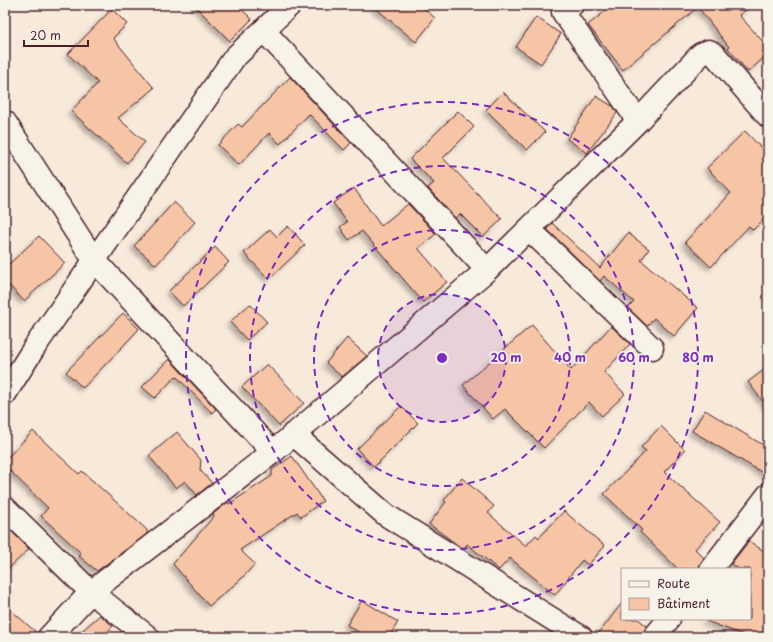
<svg xmlns="http://www.w3.org/2000/svg" width="773" height="642" font-family="'Playpen Sans',sans-serif">
<defs>
<filter id="shadow"><feDropShadow dx="-3.5" dy="3.5" stdDeviation="2" flood-color="#0004"/></filter>
</defs>
<rect width="100%" height="100%" fill="#f7eadb"/>
<filter id="ink" filterUnits="userSpaceOnUse"><feTurbulence type="fractalNoise" baseFrequency=".025" numOctaves="2"/><feDisplacementMap in="SourceGraphic" scale="8" xChannelSelector="R" yChannelSelector="G"/><feConvolveMatrix kernelMatrix="1 2 1 2 8 2 1 2 1" color-interpolation-filters="sRGB"/></filter>
<g filter="url(#ink)">
<path fill="#f6c5a6" stroke="#4a1f2b" filter="url(#shadow)" d="M 194,5 L 237,5 L 252,19 L 230,41 Z
M 372,5 L 420,5 L 435,18 L 416,42 Z
M 613,5 L 752,5 L 739,15 L 768,47 L 768,54 L 748,72 L 728,48 L 729,47 L 698,7 L 623,70 L 588,25 Z
M 112,9 L 127,24 L 113,38 L 154,88 L 118,118 L 145,142 L 127,163 L 71,111 L 98,83 L 68,54 Z
M 536,17 L 561,34 L 541,64 L 516,47 Z
M 290,77 L 351,143 L 344,150 L 309,114 L 280,144 L 269,133 L 239,165 L 218,145 L 238,124 L 242,127 Z
M 503,92 L 545,132 L 527,150 L 486,110 Z
M 596,96 L 614,107 L 617,113 L 587,153 L 567,139 Z
M 458,111 L 474,127 L 443,158 L 502,219 L 483,237 L 460,214 L 455,218 L 428,188 L 434,183 L 410,159 Z
M 745,131 L 768,155 L 768,215 L 753,230 L 749,226 L 711,267 L 685,242 L 731,193 L 707,168 Z
M 354,188 L 381,226 L 408,204 L 436,234 L 418,248 L 447,282 L 423,302 L 362,231 L 349,240 L 340,227 L 347,222 L 333,203 Z
M 174,202 L 195,222 L 156,265 L 134,246 Z
M 552,223 L 600,268 L 628,233 L 649,249 L 641,260 L 698,308 L 674,336 L 654,318 L 647,326 L 628,308 L 634,302 L 604,276 L 600,281 L 547,229 Z
M 288,226 L 305,245 L 269,279 L 244,253 L 270,229 L 277,237 Z
M 39,236 L 65,263 L 24,301 L 5,281 L 5,268 Z
M 215,247 L 229,262 L 183,306 L 169,291 Z
M 250,304 L 267,322 L 247,340 L 230,322 Z
M 123,313 L 139,329 L 83,388 L 66,372 Z
M 532,325 L 571,370 L 611,326 L 630,344 L 604,372 L 625,394 L 602,416 L 589,402 L 544,448 L 505,409 L 493,419 L 463,385 Z
M 347,338 L 367,356 L 342,377 L 326,363 Z
M 169,359 L 216,409 L 212,413 L 176,376 L 155,398 L 142,387 Z
M 267,364 L 304,403 L 279,426 L 242,387 Z
M 768,367 L 768,408 L 748,382 Z
M 401,406 L 418,423 L 374,467 L 357,449 Z
M 705,410 L 768,448 L 768,476 L 692,431 Z
M 661,426 L 685,450 L 664,472 L 720,522 L 695,549 L 704,558 L 699,569 L 678,569 L 640,532 L 642,530 L 604,494 L 646,451 L 641,447 Z
M 33,431 L 79,474 L 82,471 L 147,530 L 147,534 L 97,571 L 79,556 L 81,553 L 41,516 L 48,508 L 5,466 L 5,460 Z
M 177,432 L 201,460 L 200,470 L 212,483 L 197,495 L 185,481 L 176,488 L 149,456 Z
M 292,456 L 323,501 L 301,517 L 297,512 L 240,550 L 255,564 L 240,580 L 209,606 L 173,564 L 214,516 L 213,514 L 228,502 L 229,504 L 272,476 L 272,470 Z
M 462,478 L 494,506 L 488,513 L 526,546 L 536,535 L 539,538 L 564,511 L 605,546 L 588,565 L 582,560 L 555,595 L 510,558 L 499,570 L 467,544 L 463,549 L 429,524 L 446,502 L 444,500 Z
M 5,525 L 29,549 L 5,572 Z
M 749,541 L 768,554 L 768,637 L 749,637 L 706,621 L 706,619 L 750,619 L 750,569 L 739,569 L 731,564 Z
M 362,600 L 398,622 L 389,637 L 367,637 L 347,625 Z
M 622,603 L 622,619 L 638,619 L 647,626 L 642,637 L 596,637 Z
M 5,605 L 37,633 L 37,637 L 5,637 Z
M 100,615 L 113,626 L 102,637 L 75,637 Z"/>
<g fill="none" stroke-linecap="round" stroke-linejoin="round">
<g stroke="#4a1f2b" stroke-width="25">
<path id="street" d="M 572,5 L 563,12 L 638,121
M 264,31 L 487,270
M 5,122 L 94,260 L 273,452
M 529,229 L 652,348
M 5,394 L 34,348 L 234,58 L 290,5
M 293,434 L 386,515 L 581,637
M 5,508 L 91,592 L 148,637
M 711,569 L 768,495
M 49,637 L 91,592 L 273,452 L 487,270 L 638,121 L 701,54 L 709,51 L 715,55 L 768,116
M 654,637 L 669,619"/>
</g>
<use href="#street" stroke="#f7f3e8" stroke-width="22"/>
</g>
</g>
<circle cx="442" cy="358" r="64" fill="#7b2cbf" fill-opacity=".12"/>
<g fill="none" stroke="#7b2cbf" stroke-width="2" stroke-dasharray="7 5">
<circle cx="442" cy="358" r="64"/>
<circle cx="442" cy="358" r="128"/>
<circle cx="442" cy="358" r="192"/>
<circle cx="442" cy="358" r="256"/>
</g>
<circle cx="442" cy="358" r="6" fill="#7b2cbf" stroke="#f7f3e8" stroke-width="2"/>
<g font-size="12" text-anchor="middle" font-weight="bold" fill="#7b2cbf" stroke="#f7f3e8" stroke-width="3.5" stroke-linejoin="round" paint-order="stroke">
<text x="506" y="362">20 m</text>
<text x="570" y="362">40 m</text>
<text x="634" y="362">60 m</text>
<text x="698" y="362">80 m</text>
</g>
<rect width="773" height="642" fill="none" stroke="#f7f3e8" stroke-width="20"/>
<rect x="10" y="10" width="753" height="622" fill="none" stroke="#4a1f2b" stroke-width="1.5" filter="url(#ink)"/>
<rect x="621" y="568" width="130" height="52" fill="#f7f3e8" stroke="#b29e9c"/>
<rect x="629" y="581" width="20" height="6" fill="#f7f3e8" stroke="#b29e9c"/>
<text x="657" y="588" font-size="12" fill="#4a1f2b">Route</text>
<rect x="629" y="598" width="20" height="12" fill="#f6c5a6" stroke="#b29e9c"/>
<text x="657" y="608" font-size="12" fill="#4a1f2b">Bâtiment</text>
<path d="M24 40v6h64v-6" fill="none" stroke="#4a1f2b" stroke-width="2"/>
<text x="30" y="40" font-size="12" fill="#4a1f2b" stroke="#f7f3e8" stroke-width="3" paint-order="stroke">20 m</text>
</svg>
